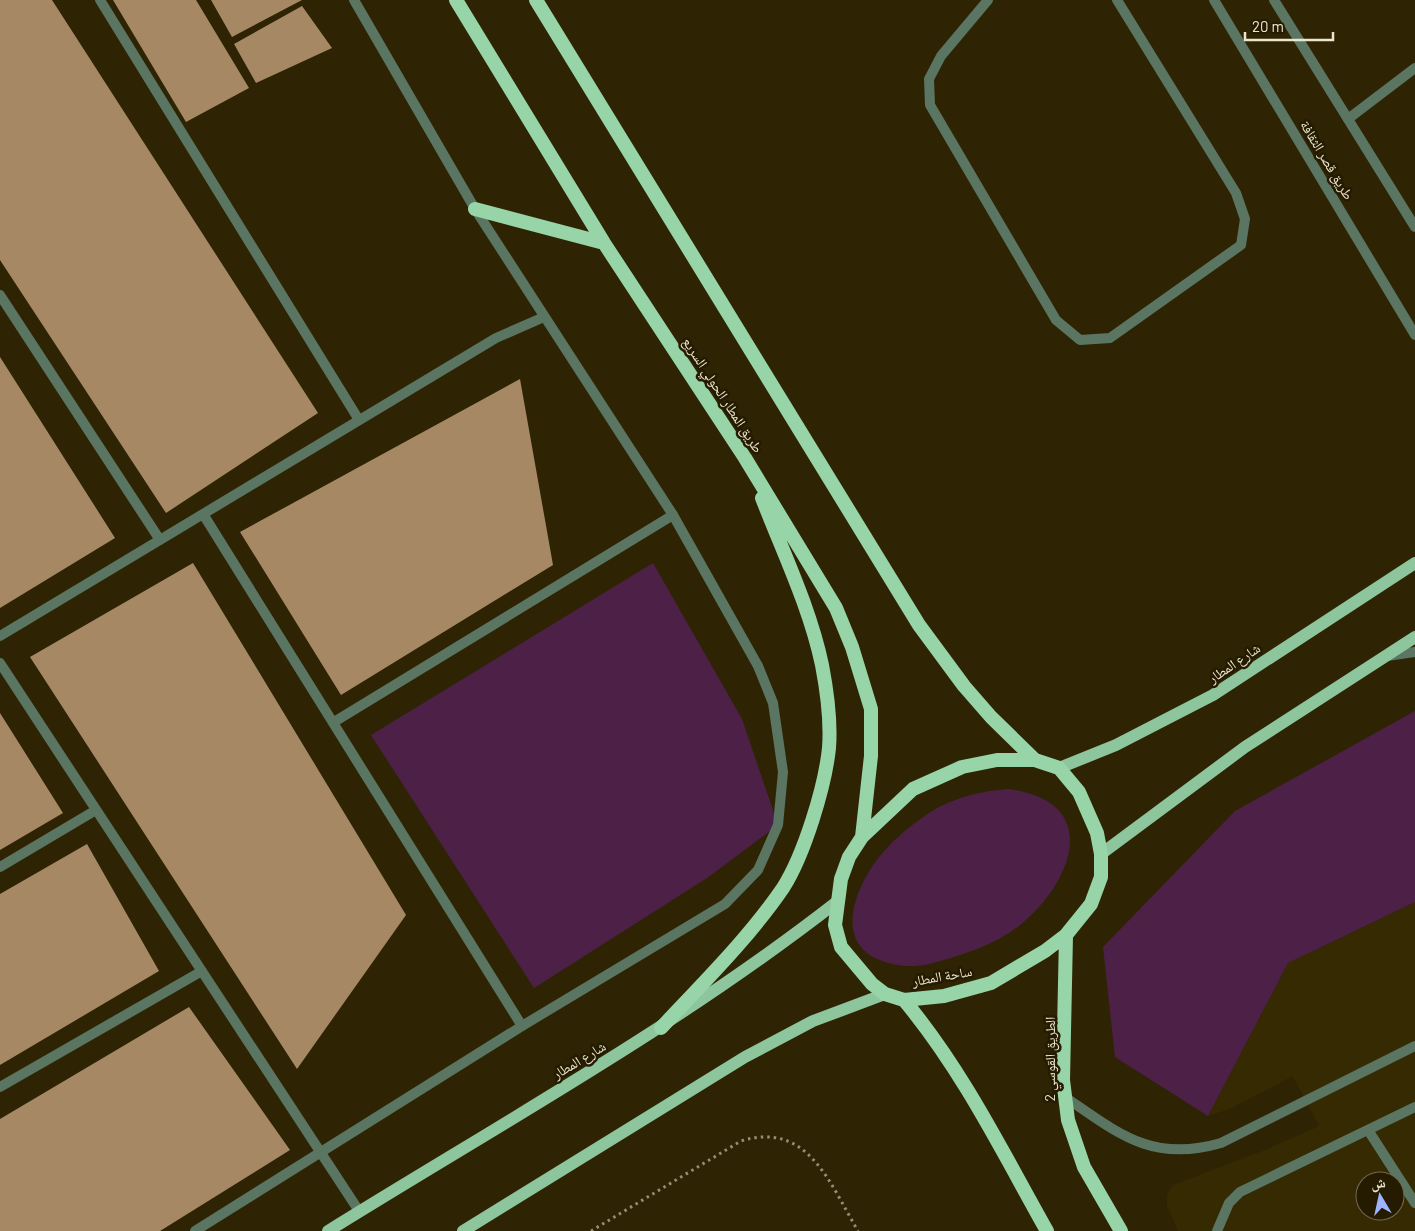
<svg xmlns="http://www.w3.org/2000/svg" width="1415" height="1231" font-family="Barlow,'Noto Naskh Arabic',sans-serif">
<rect width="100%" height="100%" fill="#2e2404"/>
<path fill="#352a02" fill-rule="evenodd" d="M 1415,902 L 1415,1231 L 1178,1231 L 1167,1206 L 1167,1195 L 1173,1185 L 1265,1150 L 1319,1126 L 1293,1076 L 1232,1108 L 1208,1116 L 1288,963 ZM 1365,1181 L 1395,1181 L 1395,1211 L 1365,1211 Z"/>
<path fill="#4d2047" d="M 653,563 L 742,719 L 778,825 L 707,878 L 534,988 L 371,735 Z
M 1415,711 L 1415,902 L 1288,963 L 1208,1116 L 1115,1057 L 1103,947 L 1235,811 Z
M 1008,789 C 1104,801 1073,883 1019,926 C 993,946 960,956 929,964 C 912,968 893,966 877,959 C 829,937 862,873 888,847 C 901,833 917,821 932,811 C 956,797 981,791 1008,789 Z"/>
<path fill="#a68964" d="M 0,0 L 52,0 L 318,413 L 166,513 L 0,260 Z
M 113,0 L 196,0 L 249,88 L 186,122 Z
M 211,0 L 302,0 L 232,37 Z
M 302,6 L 332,48 L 256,83 L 234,44 Z
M 0,357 L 115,538 L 0,608 Z
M 520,379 L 553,565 L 341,695 L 240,532 Z
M 193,563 L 406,915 L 297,1069 L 30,657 Z
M 0,713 L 63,813 L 0,850 Z
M 87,844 L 159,971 L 0,1065 L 0,894 Z
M 189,1007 L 290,1150 L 160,1231 L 0,1231 L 0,1119 Z"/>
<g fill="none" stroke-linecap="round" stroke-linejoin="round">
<path stroke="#968d72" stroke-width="3" stroke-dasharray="2.5 4" stroke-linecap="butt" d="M 591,1231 L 741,1141 C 808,1120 830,1184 858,1231"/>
<path stroke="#5a7561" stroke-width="10" d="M 988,0 L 941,56 L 929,79 L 930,105 L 1056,320 L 1080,340 L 1110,338 L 1241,245 L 1245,219 L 1236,193 L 1117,0
M 1348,119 L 1415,68
M 1368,1130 L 1415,1203
M 1217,1231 L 1229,1203 L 1240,1192 L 1415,1107"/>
<path stroke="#5a7561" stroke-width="10" d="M 100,0 L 359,420
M 0,295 L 160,540
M 203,514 L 522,1026
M 0,636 L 496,338 L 544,317
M 1387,656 L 1415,652
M 0,663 L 359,1211
M 334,722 L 673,515
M 0,867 L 96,810
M 0,1087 L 202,971
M 1065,1097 C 1119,1134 1152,1163 1221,1143 L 1415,1046"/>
<path stroke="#5a7561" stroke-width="10" d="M 1214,0 L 1415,335
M 1274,0 L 1415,227
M 195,1231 L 522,1026 L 725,904 L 758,870 L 778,825 L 783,772 L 773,703 L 758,666 L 673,515 L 475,209 L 354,0"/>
<path stroke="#8dc59c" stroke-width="12" d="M 1059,768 L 1116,745 L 1213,695 L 1415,563
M 1101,854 L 1245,747 L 1415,637
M 328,1231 C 500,1124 678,1026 838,901
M 463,1231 L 745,1057 L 813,1021 L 885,994"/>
<path stroke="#97d5a8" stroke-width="14" d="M 456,0 L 604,243 L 745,458 L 836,608 L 852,647 L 871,709 L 871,756 L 862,837
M 536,0 L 919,625 L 964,686 L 991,717 L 1035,760 L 1059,768 L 1079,792 L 1097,833 L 1101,854 L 1101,877 L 1091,904 L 1066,935 L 1045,951 L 991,983 L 944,996 L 904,1000 L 885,994 L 872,984 L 841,947 L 835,925 L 841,879 L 849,857 L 862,837 L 913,789 L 962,767 L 997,760 L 1035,760
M 475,209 L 604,243
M 1066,935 L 1063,1080 L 1068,1120 L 1084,1167 L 1121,1231
M 904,1000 C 963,1071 1002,1151 1047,1231
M 661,1028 C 703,983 748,939 783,888 C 804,855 825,787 829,748 C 831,722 827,691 822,665 C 810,608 783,552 762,498"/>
</g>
<g text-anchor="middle" stroke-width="5" stroke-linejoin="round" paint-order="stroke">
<g font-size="14" fill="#ede6cf" stroke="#241b00">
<text transform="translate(1327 160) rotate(59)" y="5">طريق قصر الثقافة</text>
<text transform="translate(723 395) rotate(57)" y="5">طريق المطار الحولي السريع</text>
<text transform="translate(1234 663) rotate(-34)" y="5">شارع المطار</text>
<text transform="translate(942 976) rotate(-10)" y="5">ساحة المطار</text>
<text transform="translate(1050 1059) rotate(-90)" y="5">الطريق القوسي 2</text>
<text transform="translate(579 1060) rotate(-31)" y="5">شارع المطار</text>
</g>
</g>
<g transform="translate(1380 1196) rotate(351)"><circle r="24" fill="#241b00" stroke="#746c53"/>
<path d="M0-4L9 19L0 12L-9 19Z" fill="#a0b3fd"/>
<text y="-8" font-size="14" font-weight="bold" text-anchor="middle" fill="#ede6cf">ش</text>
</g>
<path d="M1245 32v8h88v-8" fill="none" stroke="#ede6cf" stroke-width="2.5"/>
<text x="1252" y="32" font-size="15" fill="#ede6cf" stroke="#241b00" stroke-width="4" paint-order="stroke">20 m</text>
</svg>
